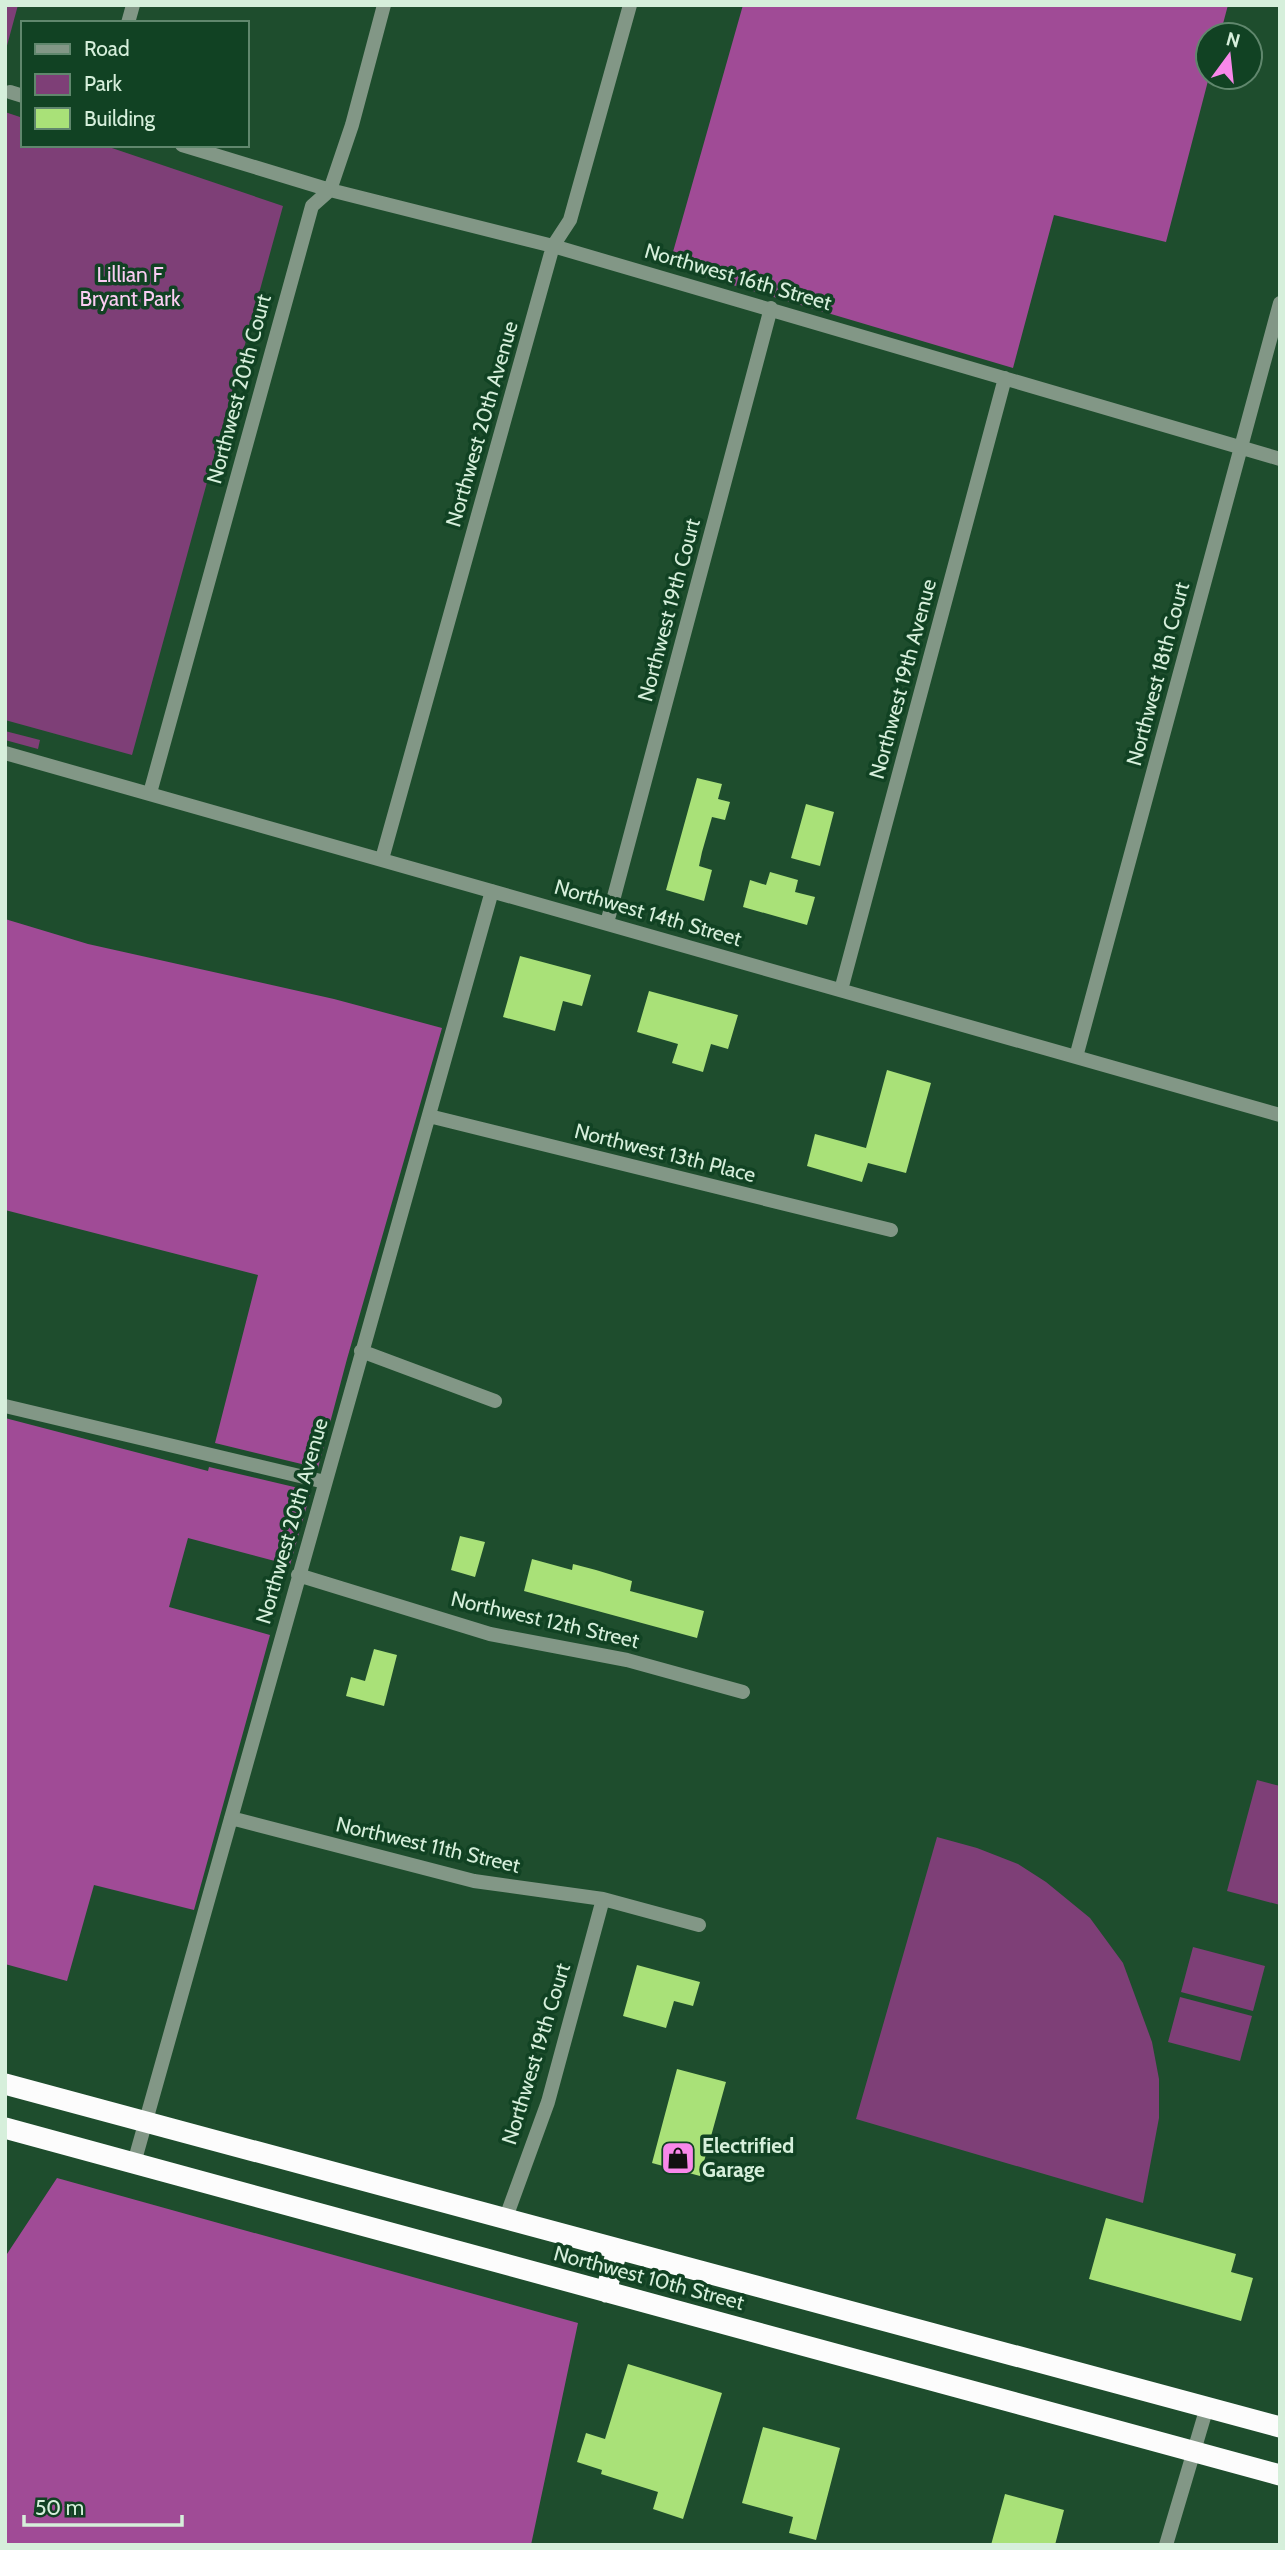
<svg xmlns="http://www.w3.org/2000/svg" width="1285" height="2550" font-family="Cabin,sans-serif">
<rect width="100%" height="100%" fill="#1e4d2d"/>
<path fill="#7e3f77" d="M 5,5 L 18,5 L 5,53 Z
M 5,112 L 23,118 L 23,145 L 103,145 L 283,206 L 132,755 L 5,720 Z
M 5,731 L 40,740 L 38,749 L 5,740 Z
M 1257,1780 L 1280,1786 L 1280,1905 L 1227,1891 Z
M 937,1837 L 977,1848 L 1018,1864 L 1046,1882 L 1090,1918 L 1123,1963 L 1152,2042 L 1159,2079 L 1159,2118 L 1143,2203 L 856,2119 Z
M 1193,1947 L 1265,1966 L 1253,2011 L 1181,1992 Z
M 1180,1997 L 1252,2016 L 1240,2061 L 1168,2042 Z"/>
<path fill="#a04b96" d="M 743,5 L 1228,5 L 1220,35 L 1208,35 L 1209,77 L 1166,242 L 1054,215 L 1013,368 L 669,266 Z
M 5,919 L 88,944 L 334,999 L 442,1028 L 347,1359 L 318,1468 L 215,1443 L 258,1275 L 5,1210 Z
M 5,1418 L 208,1471 L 209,1467 L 311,1491 L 290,1565 L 188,1538 L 169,1607 L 270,1635 L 194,1910 L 94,1885 L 67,1981 L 5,1964 Z
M 57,2178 L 578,2323 L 531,2545 L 5,2545 L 5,2257 Z"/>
<path fill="#a9e178" d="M 697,778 L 722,784 L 718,799 L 730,802 L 725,820 L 712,817 L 702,852 L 699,866 L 712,870 L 704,901 L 666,890 Z
M 806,804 L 834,812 L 820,866 L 791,858 Z
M 770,872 L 798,880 L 795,892 L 815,897 L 807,925 L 743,907 L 750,880 L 766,885 Z
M 520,956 L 591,975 L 582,1006 L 563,1001 L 555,1031 L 503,1017 Z
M 649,991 L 738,1015 L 728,1049 L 711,1044 L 703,1072 L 672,1063 L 678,1044 L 637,1032 Z
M 887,1070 L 931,1083 L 906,1173 L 868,1163 L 862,1182 L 807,1166 L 815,1134 L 866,1148 Z
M 460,1536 L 485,1542 L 475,1577 L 451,1570 Z
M 532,1559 L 572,1570 L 573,1564 L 596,1570 L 632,1581 L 630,1591 L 704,1611 L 697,1638 L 524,1591 Z
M 374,1649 L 397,1655 L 384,1706 L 346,1696 L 351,1677 L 365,1681 Z
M 637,1965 L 700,1982 L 693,2006 L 674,2001 L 666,2028 L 623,2016 Z
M 677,2069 L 726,2082 L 700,2176 L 652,2163 Z
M 1106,2218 L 1236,2254 L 1231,2272 L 1253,2278 L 1241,2321 L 1089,2279 Z
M 628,2364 L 722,2393 L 683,2519 L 653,2509 L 658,2492 L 601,2474 L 602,2470 L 577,2462 L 586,2433 L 605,2439 Z
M 763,2427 L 840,2448 L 816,2540 L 789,2533 L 793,2517 L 742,2503 Z
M 1005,2494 L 1064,2510 L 1055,2545 L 991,2545 Z"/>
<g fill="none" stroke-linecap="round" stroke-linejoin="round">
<path stroke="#829786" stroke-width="14" d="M 128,23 L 133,5
M 10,92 L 23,96
M 182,145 L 330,190 L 553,246 L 1280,459
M 5,753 L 1280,1115
M 150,793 L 312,206 L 330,190 L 352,125 L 384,5
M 382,859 L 553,246 L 570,220 L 630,5
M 607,923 L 771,308
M 841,990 L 1005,378
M 1076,1057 L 1280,303
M 429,1116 L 891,1230
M 361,1351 L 495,1401
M 5,1406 L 325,1482
M 298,1575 L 490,1634 L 627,1660 L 743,1692
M 231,1818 L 474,1881 L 603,1899 L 699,1925
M 134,2163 L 492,891
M 505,2220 L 548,2102 L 603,1899
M 1166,2545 L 1207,2407"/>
<path stroke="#fcfcfc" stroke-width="21" d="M 5,2084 L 1280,2427
M 5,2128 L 1280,2475
M 606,2292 L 617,2250"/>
</g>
<defs>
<g id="shop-square" transform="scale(1.75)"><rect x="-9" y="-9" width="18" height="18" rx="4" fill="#f888ea" stroke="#114223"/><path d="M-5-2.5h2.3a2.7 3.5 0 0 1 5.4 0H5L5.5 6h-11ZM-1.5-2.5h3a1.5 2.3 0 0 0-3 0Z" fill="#111"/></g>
</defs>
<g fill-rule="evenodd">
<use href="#shop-square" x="678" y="2158"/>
</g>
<g text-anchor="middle" stroke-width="7" stroke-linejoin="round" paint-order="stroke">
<g font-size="21" fill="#fbcdf3" stroke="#114223">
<text x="130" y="282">Lillian F<tspan x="130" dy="24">Bryant Park</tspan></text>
</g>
<g font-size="21" fill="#d6efdb" stroke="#114223">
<text transform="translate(738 277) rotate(16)" y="7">Northwest 16th Street</text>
<text transform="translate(239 389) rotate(-75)" y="7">Northwest 20th Court</text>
<text transform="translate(482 424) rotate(-74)" y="7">Northwest 20th Avenue</text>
<text transform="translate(669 610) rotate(-75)" y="7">Northwest 19th Court</text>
<text transform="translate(1158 674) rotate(-75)" y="7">Northwest 18th Court</text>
<text transform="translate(903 679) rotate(-75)" y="7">Northwest 19th Avenue</text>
<text transform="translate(648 913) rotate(16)" y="7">Northwest 14th Street</text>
<text transform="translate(665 1153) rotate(14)" y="7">Northwest 13th Place</text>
<text transform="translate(292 1521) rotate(-74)" y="7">Northwest 20th Avenue</text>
<text transform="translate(545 1620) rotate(13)" y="7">Northwest 12th Street</text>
<text transform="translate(428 1845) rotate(13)" y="7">Northwest 11th Street</text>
<text transform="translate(536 2054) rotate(-73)" y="7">Northwest 19th Court</text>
<text transform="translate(649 2278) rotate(15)" y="7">Northwest 10th Street</text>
</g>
<g font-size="21" font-weight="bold" fill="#d6efdb" stroke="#114223" text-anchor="start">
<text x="702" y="2153">Electrified<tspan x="702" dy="24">Garage</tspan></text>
</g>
</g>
<rect width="1285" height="2550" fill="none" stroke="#d6efdb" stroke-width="14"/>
<rect x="21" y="21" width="228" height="126" fill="#114223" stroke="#60876d" stroke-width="2"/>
<rect x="35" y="44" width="35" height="10" fill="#829786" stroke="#60876d" stroke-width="2"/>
<text x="84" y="56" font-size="21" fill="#d6efdb">Road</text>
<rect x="35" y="74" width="35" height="21" fill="#7e3f77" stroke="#60876d" stroke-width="2"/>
<text x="84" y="91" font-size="21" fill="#d6efdb">Park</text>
<rect x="35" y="108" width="35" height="21" fill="#a9e178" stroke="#60876d" stroke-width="2"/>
<text x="84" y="126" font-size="21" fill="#d6efdb">Building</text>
<g transform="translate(1229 56) rotate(15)"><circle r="33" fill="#114223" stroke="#60876d" stroke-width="2"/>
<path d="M0-5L12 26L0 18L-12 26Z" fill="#f888ea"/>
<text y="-10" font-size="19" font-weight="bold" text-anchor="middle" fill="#d6efdb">N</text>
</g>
<path d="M24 2515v10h158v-10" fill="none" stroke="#d6efdb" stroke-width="3.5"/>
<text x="35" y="2515" font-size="21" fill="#d6efdb" stroke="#114223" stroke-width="5" paint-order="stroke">50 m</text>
</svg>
